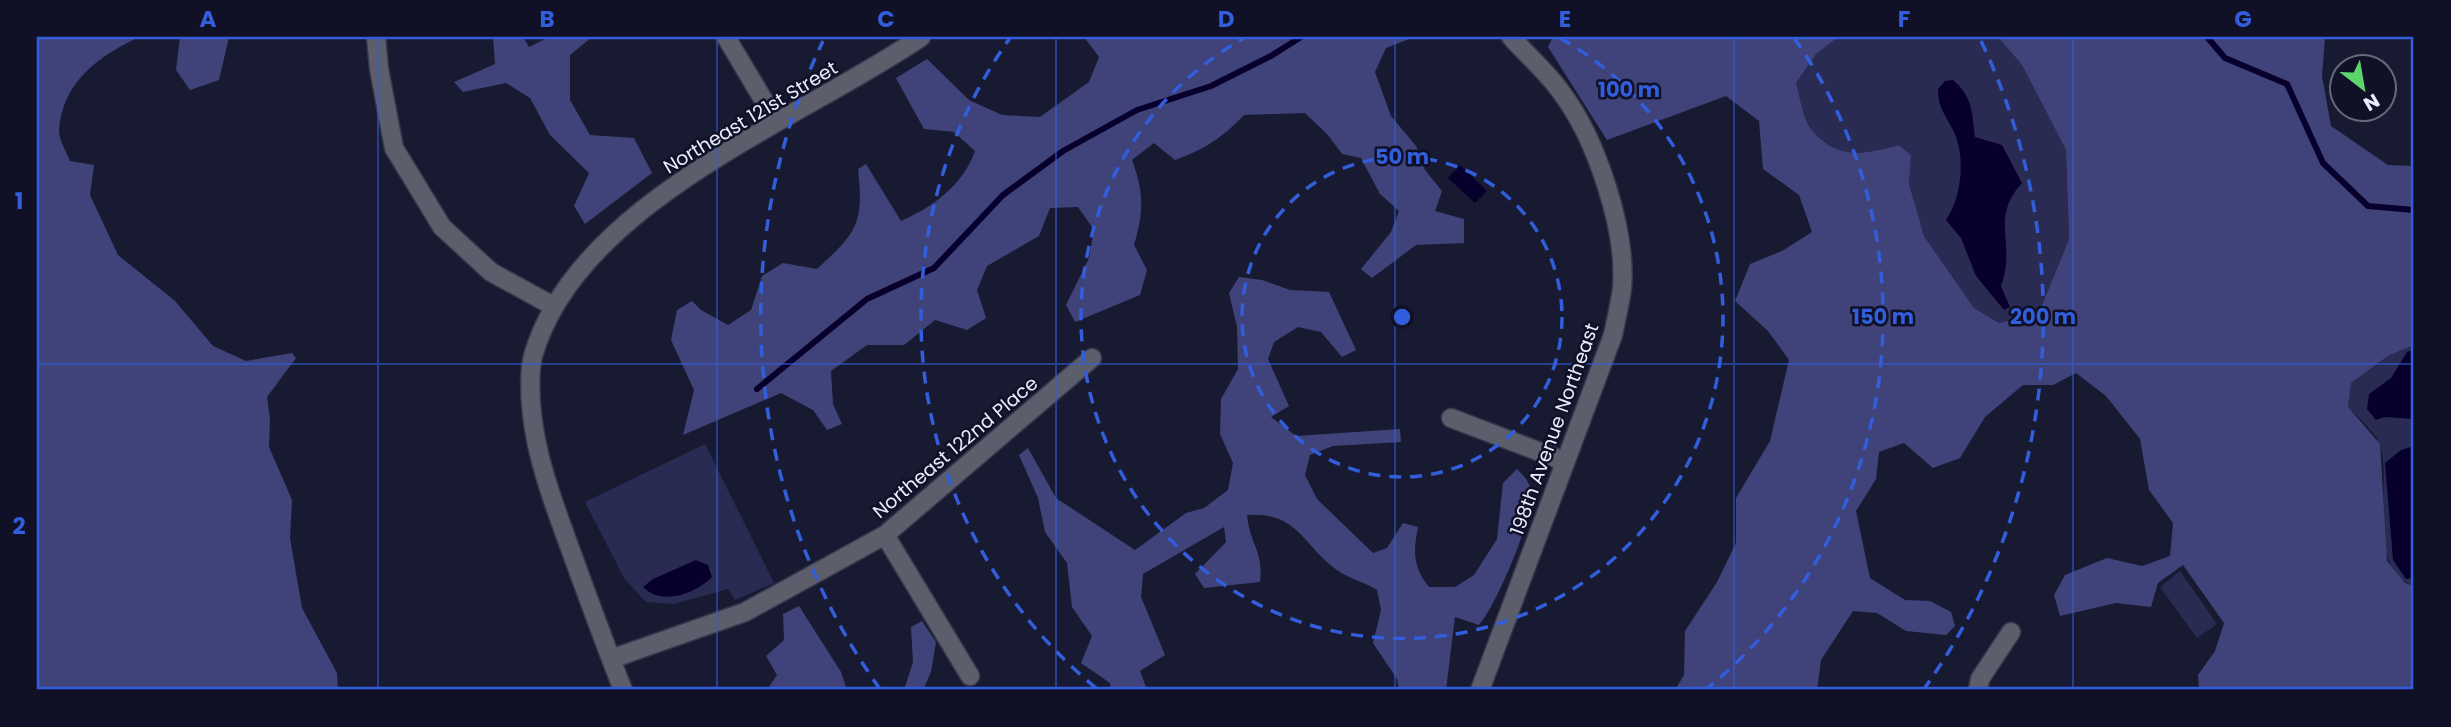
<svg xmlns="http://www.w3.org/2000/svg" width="2451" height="727" font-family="Poppins,sans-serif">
<rect width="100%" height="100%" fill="#181a31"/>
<path fill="#2a2b52" d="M 1838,37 L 1998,37 L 2022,65 L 2066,150 L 2069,239 L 2038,315 L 1999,323 L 1974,308 L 1924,236 L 1909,184 L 1911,155 L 1899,145 C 1866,154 1837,161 1812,130 C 1803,119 1800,96 1796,83 L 1816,53 Z
M 2414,345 L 2414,586 C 2364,570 2393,483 2380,445 C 2376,432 2357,417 2348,407 L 2351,383 L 2388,356 Z
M 705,444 L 774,583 L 735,600 L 728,589 L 674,604 L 646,602 L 624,578 L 585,502 Z
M 2180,571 L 2217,624 L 2197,638 L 2160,587 Z"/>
<path fill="#40437a" d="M 37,37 L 139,37 C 99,56 62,82 59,131 C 59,140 67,153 70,161 L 94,165 L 90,195 L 118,255 L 175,301 L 213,346 L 246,361 L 292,353 L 296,358 L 267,397 L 270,419 L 269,447 L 292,500 L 290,538 L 302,608 L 337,673 L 338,690 L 37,690 Z
M 180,37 L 229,37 L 219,80 L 190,90 L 176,70 Z
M 493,37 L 523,37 L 529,47 L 549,37 L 592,37 L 570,55 L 570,100 L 590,135 L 634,138 L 652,173 L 585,224 L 574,206 L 589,173 L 550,135 L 530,98 L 506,83 L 463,92 L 454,82 L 495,64 Z
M 1084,37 L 1414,37 L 1386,48 L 1375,72 L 1391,116 L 1416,146 L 1425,170 L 1442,191 L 1435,211 L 1464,219 L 1464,243 L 1416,245 L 1372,278 L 1361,269 L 1391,232 L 1399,211 L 1380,194 L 1361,158 L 1342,154 L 1328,135 L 1305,113 L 1244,115 C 1223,137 1204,150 1175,160 L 1154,143 L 1132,160 C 1144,193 1144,211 1134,245 L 1147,270 L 1140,295 L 1075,322 L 1066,305 L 1089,258 L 1094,230 L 1078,207 L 1050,208 L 1039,236 L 987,266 L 977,290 L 986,318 L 967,330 L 935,320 L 904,345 L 867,345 L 831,371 L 833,404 L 842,424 L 827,430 L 813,410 L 781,393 L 683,435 L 694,390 L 671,340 L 677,310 L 692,301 L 701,310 L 728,325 L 751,310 L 762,276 L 783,263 L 817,269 C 857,232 864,224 858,169 L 866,164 L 901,221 C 933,207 963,185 975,151 L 954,132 L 924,129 L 896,78 L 927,59 L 969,100 L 1002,115 L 1040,117 L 1089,82 L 1099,57 Z
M 1553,37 L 1838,37 L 1816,54 L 1796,83 C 1800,96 1803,120 1812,130 C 1837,161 1866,154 1899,145 L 1911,155 L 1909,184 L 1924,236 L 1974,308 L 1999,323 L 2038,315 L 2069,239 L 2066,150 L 2022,65 L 1998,37 L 2325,37 L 2322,76 L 2331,126 L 2388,165 L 2414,166 L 2414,345 L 2388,356 L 2351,383 L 2348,407 L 2380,444 L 2387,561 L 2405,583 L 2414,586 L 2414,690 L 2199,690 L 2198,675 L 2215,651 L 2224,623 L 2183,565 L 2158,583 L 2151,607 L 2116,603 L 2060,616 L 2054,595 L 2065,575 L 2107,558 L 2142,566 L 2170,556 L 2173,523 L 2149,490 L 2140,439 L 2106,396 L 2076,373 L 2053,385 L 2023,385 L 1985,417 L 1960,458 L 1933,468 L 1904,443 L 1879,452 L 1876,479 L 1856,511 L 1870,578 L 1905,600 L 1930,601 L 1951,612 L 1955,626 L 1946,635 L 1906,631 L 1877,613 L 1853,611 L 1821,660 L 1817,690 L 1675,690 L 1684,675 L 1685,631 L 1717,582 L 1736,543 L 1736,498 L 1770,441 L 1789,360 L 1768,331 L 1735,301 L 1750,264 L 1782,251 L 1812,232 L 1799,195 L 1763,169 L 1759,121 L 1726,96 L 1607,140 L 1548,47 Z
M 1239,277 L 1262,280 L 1290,290 L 1329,292 L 1356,350 L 1342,357 L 1321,332 L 1298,327 L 1274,342 L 1268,359 L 1289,406 L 1271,417 L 1296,436 L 1400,429 L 1401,442 L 1333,446 L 1310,455 L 1305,475 L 1317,499 L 1373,553 L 1387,548 L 1403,523 L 1418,527 C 1413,552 1413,567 1429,587 L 1455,587 L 1474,575 L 1497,539 L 1503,483 L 1517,469 C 1524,476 1530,482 1531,492 C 1534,517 1496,606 1479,625 L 1455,617 L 1446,690 L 1399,690 L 1397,679 L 1373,643 L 1381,610 L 1377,590 C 1365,582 1349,579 1337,570 C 1303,546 1298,511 1247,515 C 1250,545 1264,552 1260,582 L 1204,588 L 1195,574 L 1226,542 L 1224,527 L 1143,574 L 1141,597 L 1165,655 L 1140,671 L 1147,690 L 1111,690 L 1110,683 L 1081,663 L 1092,636 L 1072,607 L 1067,563 L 1045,532 L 1038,498 L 1019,455 L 1028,448 L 1056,498 L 1135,550 L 1186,513 L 1204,508 L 1228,490 L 1233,463 L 1220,434 L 1221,399 L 1238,369 L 1237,327 L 1229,293 Z
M 799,606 L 841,672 L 847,690 L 767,690 L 777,675 L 766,656 L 784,640 L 783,614 Z
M 922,621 L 936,642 L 931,672 L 923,690 L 904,690 L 913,662 L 911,627 Z"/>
<path fill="#07002c" d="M 1953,80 C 1973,97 1972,113 1975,137 L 2002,145 L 2022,183 C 1989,219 2017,243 2001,286 L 2010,307 L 2004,310 L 1976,276 L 1961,238 L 1946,220 C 1962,197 1966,155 1953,130 C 1945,114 1938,108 1938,89 L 1945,81 Z
M 1460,165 L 1487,191 L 1475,203 L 1448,178 Z
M 2414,349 L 2414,419 L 2385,417 L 2376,420 L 2367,409 L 2369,394 L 2391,378 L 2407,352 Z
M 2414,446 L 2414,578 L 2406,579 L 2393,560 L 2385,463 L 2401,450 Z
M 696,560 L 708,565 L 712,577 C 695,594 662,606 643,587 L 653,579 Z"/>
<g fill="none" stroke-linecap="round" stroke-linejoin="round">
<path stroke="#07002c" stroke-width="6" d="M 2207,37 L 2225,58 L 2287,84 L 2323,163 L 2368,206 L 2414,210
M 757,389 L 867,299 L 934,268 L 1003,195 L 1063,151 L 1137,110 L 1211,86 L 1271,56 L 1301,37"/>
<g stroke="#36384e" stroke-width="21">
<path id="minor" d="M 376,37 L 379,69 L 394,148 L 442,227 L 491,272 L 553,306
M 726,37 L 776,121
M 1451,418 L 1564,461
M 885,535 L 970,676
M 611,659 L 745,612 L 885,535 L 1092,358
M 623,690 C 605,644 588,598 571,551 C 555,507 537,461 532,414 C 530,397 529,371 533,356 C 577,202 800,120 921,37
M 1480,690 L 1613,335 C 1616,320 1620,304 1622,288 C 1627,230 1596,138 1561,92 C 1547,72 1527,55 1511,37
M 1978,690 L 1980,679 L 2011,632"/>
</g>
<use href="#minor" stroke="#5d5e6b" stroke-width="18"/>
</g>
<path fill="none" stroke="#325edc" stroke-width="2" stroke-opacity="0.55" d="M 378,37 L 378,690M 717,37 L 717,690M 1056,37 L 1056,690M 1395,37 L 1395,690M 1734,37 L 1734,690M 2073,37 L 2073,690M 37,364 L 2414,364"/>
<g fill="none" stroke="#325edc" stroke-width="3.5" stroke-dasharray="12 9">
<circle cx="1402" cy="317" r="160"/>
<path d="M1560 38A321 321 0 1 1 1244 38"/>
<path d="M1096 688A481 481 0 0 1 1010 38M1794 38A481 481 0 0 1 1708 688"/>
<path d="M880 689A641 641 0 0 1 823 41M1981 41A641 641 0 0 1 1924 689"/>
</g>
<g text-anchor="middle" stroke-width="5" stroke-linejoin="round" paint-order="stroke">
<g font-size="19" fill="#ebedfe" stroke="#101027">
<text transform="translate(750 117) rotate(-31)" y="7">Northeast 121st Street</text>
<text transform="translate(1554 429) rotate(-70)" y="7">198th Avenue Northeast</text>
<text transform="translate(955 447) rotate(-40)" y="7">Northeast 122nd Place</text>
</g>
</g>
<circle cx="1402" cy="317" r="10" fill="#325edc" stroke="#101027" stroke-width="3.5"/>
<g font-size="21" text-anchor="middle" font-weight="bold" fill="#325edc" stroke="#101027" stroke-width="5" stroke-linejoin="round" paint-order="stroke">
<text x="1629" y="97">100 m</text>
<text x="1402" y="164">50 m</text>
<text x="1883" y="324">150 m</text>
<text x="2043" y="324">200 m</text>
</g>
<rect width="2451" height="727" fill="none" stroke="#101027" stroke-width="77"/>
<g transform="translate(2363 88) rotate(149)"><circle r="33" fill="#101027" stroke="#68687d" stroke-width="2"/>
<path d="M0-5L12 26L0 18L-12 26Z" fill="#5cd56d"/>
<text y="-10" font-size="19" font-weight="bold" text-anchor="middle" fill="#ebedfe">N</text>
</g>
<rect x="38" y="38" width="2374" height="650" fill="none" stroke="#325edc" stroke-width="2.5"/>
<g font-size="23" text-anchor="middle" font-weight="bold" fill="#325edc">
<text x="208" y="27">A</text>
<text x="547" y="27">B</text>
<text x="886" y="27">C</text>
<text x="1226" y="27">D</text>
<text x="1565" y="27">E</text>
<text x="1904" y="27">F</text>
<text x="2243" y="27">G</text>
<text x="19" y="209">1</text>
<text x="19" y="534">2</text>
</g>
</svg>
